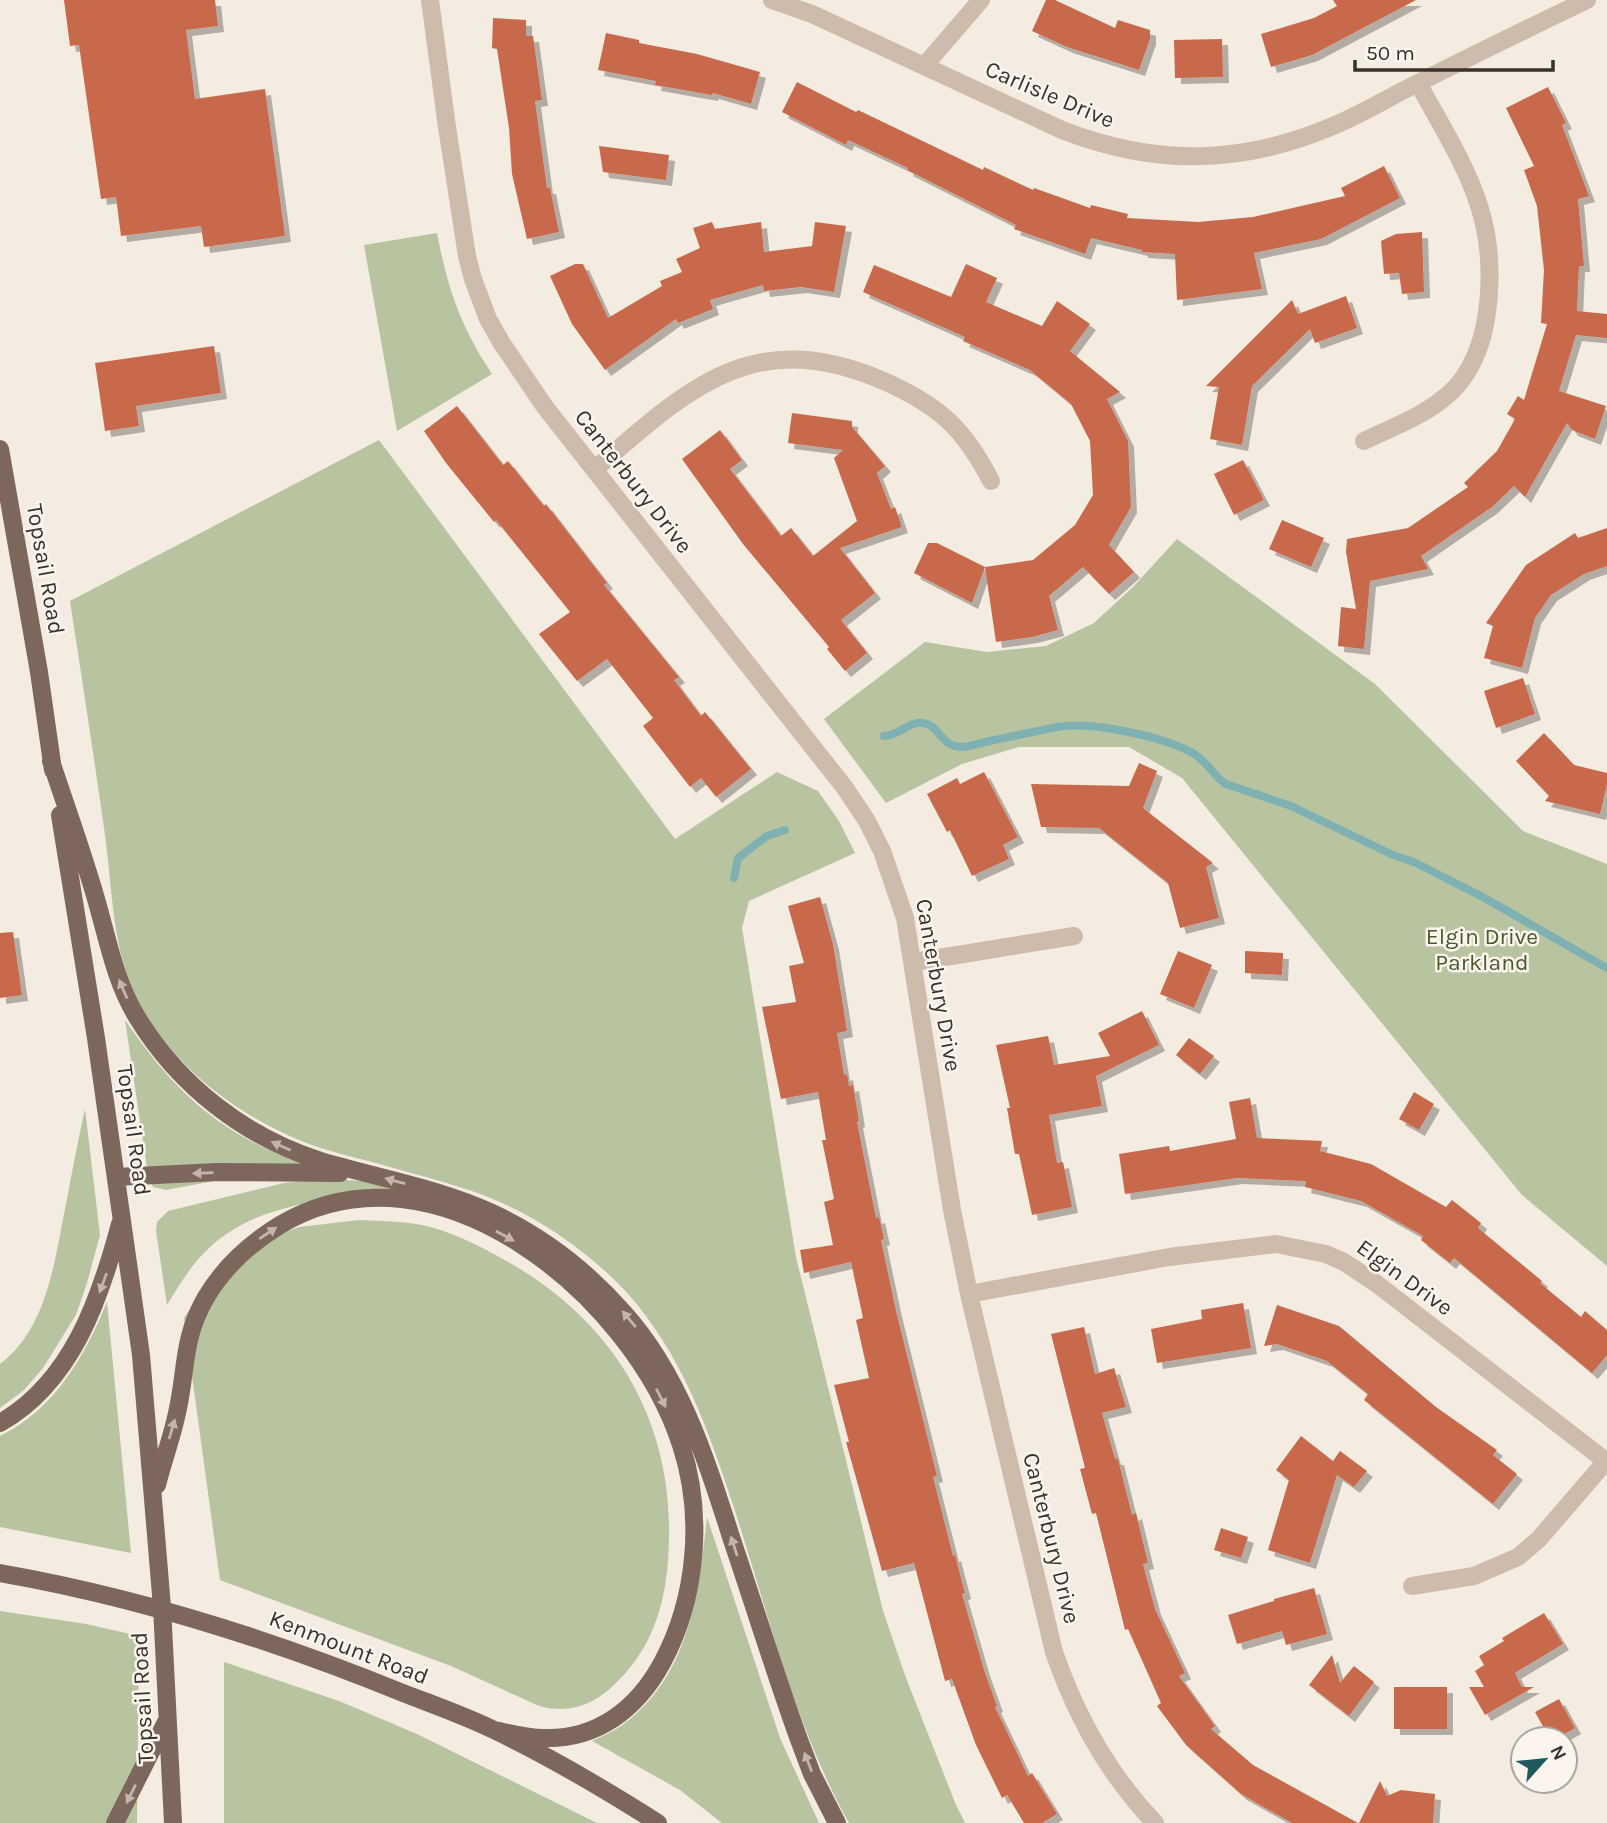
<svg xmlns="http://www.w3.org/2000/svg" width="1607" height="1823" font-family="Karla,sans-serif">
<defs>
<filter id="shadow"><feDropShadow dx="6" dy="6" stdDeviation="0" flood-color="#0004"/></filter>
</defs>
<rect width="100%" height="100%" fill="#f4ebe1"/>
<path fill="#b8c4a0" d="M 437,233 C 448,290 460,325 492,374 L 397,431 L 364,245 Z
M 379,440 L 675,839 L 777,772 L 818,791 L 839,821 L 855,853 L 749,901 L 742,928 L 796,1257 L 883,1611 L 906,1678 L 956,1805 L 965,1823 L 849,1823 C 791,1719 766,1602 728,1490 C 704,1418 680,1354 629,1295 C 590,1252 535,1214 480,1194 C 451,1183 420,1176 390,1167 C 360,1158 327,1152 299,1140 C 224,1109 150,1048 125,968 C 112,926 111,879 105,835 C 94,757 82,679 70,601 Z
M 1177,539 L 1375,684 L 1523,831 L 1607,864 L 1607,1266 L 1522,1195 L 1182,778 L 1129,747 L 1019,747 L 962,764 L 886,803 L 824,719 L 925,642 L 987,652 L 1046,646 L 1094,623 L 1133,587 Z
M 125,1020 C 176,1094 219,1133 303,1164 L 166,1190 L 153,1187 L 148,1175 Z
M 85,1109 L 100,1235 L 87,1283 L 76,1315 L 43,1368 L 24,1390 L 0,1408 L 0,1364 C 48,1328 55,1258 66,1204 C 72,1172 78,1140 85,1109 Z
M 327,1179 L 363,1181 L 403,1192 C 335,1199 256,1200 205,1252 C 189,1268 178,1287 167,1305 L 156,1231 L 157,1222 L 168,1211 L 284,1183 Z
M 359,1220 C 380,1221 402,1221 422,1225 C 450,1231 476,1244 501,1258 C 609,1316 672,1415 669,1538 C 668,1595 657,1643 616,1683 C 594,1705 570,1714 539,1706 L 451,1666 L 220,1580 L 184,1318 L 205,1286 L 274,1236 L 299,1227 Z
M 107,1302 L 131,1553 L 0,1527 L 0,1436 C 54,1410 85,1356 107,1302 Z
M 707,1517 L 780,1738 L 819,1823 L 722,1823 L 680,1790 L 592,1741 C 602,1736 612,1732 621,1726 C 689,1678 699,1593 707,1517 Z
M 0,1611 L 86,1624 L 139,1636 L 137,1823 L 0,1823 Z
M 224,1662 L 339,1701 L 417,1734 L 597,1823 L 224,1823 Z"/>
<g fill="none" stroke-linecap="round" stroke-linejoin="round">
<path stroke="#7fb0b2" stroke-width="8" d="M 884,736 C 900,735 909,721 923,723 C 941,726 940,747 963,747 C 973,746 984,742 994,740 C 1015,736 1036,731 1057,727 C 1091,721 1160,736 1191,752 C 1207,760 1212,775 1226,784 L 1291,806 L 1393,855 L 1414,862 L 1481,896 L 1607,968
M 734,878 L 738,858 L 767,836 L 785,830"/>
</g>
<path fill="#c8694b" filter="url(#shadow)" d="M 64,0 L 215,0 L 218,26 L 186,30 L 195,99 L 265,89 L 285,236 L 204,247 L 201,226 L 121,236 L 116,197 L 101,199 L 79,45 L 70,46 Z
M 1046,0 L 1055,0 L 1115,28 L 1118,20 L 1150,30 L 1150,39 L 1139,70 L 1067,47 L 1032,31 Z
M 1333,0 L 1416,0 L 1312,55 L 1271,67 L 1261,34 L 1314,18 L 1337,6 Z
M 493,18 L 526,20 L 526,36 L 533,36 L 542,100 L 535,101 L 547,188 L 550,188 L 559,232 L 527,239 L 512,174 L 509,128 L 497,49 L 492,48 Z
M 606,33 L 639,40 L 639,43 L 697,54 L 760,72 L 751,104 L 713,93 L 712,95 L 655,85 L 656,81 L 598,70 Z
M 1222,39 L 1223,77 L 1175,78 L 1174,40 Z
M 797,82 L 856,112 L 858,110 L 983,170 L 984,167 L 1033,190 L 1034,188 L 1090,208 L 1091,205 L 1128,214 L 1127,218 L 1198,222 L 1253,217 L 1345,196 L 1341,188 L 1384,166 L 1400,198 L 1321,239 L 1254,253 L 1262,289 L 1177,300 L 1175,254 L 1142,252 L 1142,250 L 1091,238 L 1085,254 L 1014,229 L 1016,225 L 907,170 L 908,168 L 848,140 L 846,145 L 782,112 Z
M 1548,87 L 1566,123 L 1562,125 L 1589,196 L 1578,199 L 1584,266 L 1579,266 L 1577,311 L 1607,314 L 1607,338 L 1576,335 L 1559,391 L 1606,406 L 1595,439 L 1572,430 L 1567,423 L 1525,497 L 1514,486 L 1492,507 L 1421,556 L 1428,569 L 1370,581 L 1364,649 L 1338,646 L 1341,607 L 1356,609 L 1346,552 L 1347,539 L 1408,528 L 1468,487 L 1464,483 L 1497,451 L 1515,419 L 1507,414 L 1518,396 L 1524,400 L 1547,324 L 1541,323 L 1544,270 L 1537,206 L 1524,170 L 1534,166 L 1506,108 Z
M 599,146 L 669,155 L 666,180 L 603,172 Z
M 712,222 L 715,229 L 761,222 L 764,252 L 812,246 L 815,222 L 846,226 L 834,292 L 801,287 L 764,291 L 763,285 L 710,300 L 713,309 L 678,323 L 676,319 L 605,370 L 572,324 L 550,276 L 575,264 L 583,264 L 608,318 L 662,286 L 660,281 L 682,272 L 676,259 L 700,248 L 693,228 Z
M 1422,232 L 1424,292 L 1402,294 L 1399,273 L 1384,274 L 1381,241 L 1396,234 Z
M 966,264 L 997,278 L 986,302 L 1042,326 L 1057,301 L 1090,324 L 1070,351 L 1120,392 L 1107,399 L 1128,441 L 1131,507 L 1109,545 L 1134,572 L 1109,594 L 1083,567 L 1049,596 L 1058,630 L 1032,637 L 996,642 L 985,567 L 1033,560 L 1075,525 L 1093,495 L 1090,441 L 1071,404 L 1030,370 L 963,341 L 965,337 L 863,292 L 874,265 L 951,297 Z
M 1346,296 L 1357,328 L 1315,343 L 1310,329 L 1252,386 L 1242,445 L 1210,439 L 1219,387 L 1206,386 L 1292,300 L 1298,314 Z
M 214,346 L 221,393 L 136,406 L 139,426 L 105,431 L 95,363 Z
M 457,406 L 503,465 L 508,461 L 544,506 L 546,504 L 607,583 L 604,585 L 679,677 L 674,680 L 701,716 L 705,712 L 751,769 L 716,797 L 701,778 L 690,787 L 643,726 L 653,718 L 607,659 L 577,681 L 539,634 L 570,612 L 496,520 L 494,522 L 446,463 L 424,431 Z
M 792,413 L 852,421 L 852,427 L 885,466 L 877,473 L 891,509 L 895,507 L 902,527 L 840,548 L 875,593 L 841,620 L 867,653 L 845,671 L 827,649 L 829,647 L 743,544 L 682,459 L 720,430 L 742,460 L 730,469 L 781,536 L 791,528 L 813,556 L 857,521 L 834,458 L 843,450 L 788,443 Z
M 1243,460 L 1264,500 L 1234,515 L 1214,474 Z
M 1282,520 L 1324,538 L 1311,567 L 1269,549 Z
M 1607,528 L 1607,566 L 1584,574 L 1551,595 L 1535,618 L 1522,668 L 1484,658 L 1493,626 L 1486,623 L 1526,565 L 1575,533 L 1578,538 Z
M 928,543 L 937,543 L 985,567 L 972,603 L 914,573 Z
M 1523,678 L 1535,714 L 1496,728 L 1484,691 Z
M 1544,733 L 1574,765 L 1607,773 L 1607,784 L 1600,814 L 1545,801 L 1549,796 L 1516,761 Z
M 1139,763 L 1157,771 L 1143,808 L 1213,863 L 1206,867 L 1219,918 L 1180,928 L 1168,883 L 1099,828 L 1041,827 L 1031,784 L 1129,786 Z
M 984,772 L 1018,837 L 1003,845 L 1009,859 L 972,876 L 950,830 L 947,832 L 927,794 L 957,778 L 960,784 Z
M 820,897 L 833,944 L 847,1031 L 837,1033 L 844,1075 L 847,1074 L 849,1086 L 853,1085 L 859,1121 L 857,1122 L 876,1218 L 879,1217 L 884,1239 L 881,1240 L 896,1311 L 937,1476 L 933,1477 L 953,1556 L 955,1555 L 965,1593 L 962,1594 L 984,1670 L 997,1706 L 995,1707 L 1028,1776 L 1032,1773 L 1057,1814 L 1042,1823 L 1024,1823 L 1007,1795 L 1002,1798 L 976,1745 L 952,1679 L 945,1681 L 914,1563 L 882,1571 L 846,1442 L 849,1442 L 834,1385 L 869,1378 L 856,1320 L 863,1318 L 851,1262 L 804,1273 L 800,1250 L 833,1245 L 824,1202 L 834,1199 L 822,1140 L 826,1140 L 818,1092 L 781,1099 L 762,1007 L 796,1002 L 789,966 L 804,963 L 788,906 Z
M 13,932 L 22,995 L 0,998 L 0,933 Z
M 1178,951 L 1212,965 L 1194,1008 L 1160,994 Z
M 1245,951 L 1283,953 L 1282,975 L 1245,973 Z
M 1142,1011 L 1159,1045 L 1096,1076 L 1102,1106 L 1049,1115 L 1057,1163 L 1063,1162 L 1072,1207 L 1032,1215 L 1019,1154 L 1015,1154 L 1007,1108 L 1010,1108 L 996,1045 L 1048,1036 L 1054,1065 L 1110,1056 L 1098,1033 Z
M 1189,1038 L 1214,1056 L 1200,1074 L 1176,1055 Z
M 1414,1092 L 1434,1104 L 1419,1130 L 1399,1119 Z
M 1250,1098 L 1257,1138 L 1322,1141 L 1320,1151 L 1371,1164 L 1446,1207 L 1452,1200 L 1481,1223 L 1478,1228 L 1542,1281 L 1540,1283 L 1581,1317 L 1585,1311 L 1607,1330 L 1607,1355 L 1592,1373 L 1454,1258 L 1450,1263 L 1421,1240 L 1423,1236 L 1361,1201 L 1305,1187 L 1306,1181 L 1237,1178 L 1125,1194 L 1119,1154 L 1169,1146 L 1170,1151 L 1236,1139 L 1229,1102 Z
M 1243,1303 L 1251,1348 L 1157,1363 L 1151,1329 L 1202,1319 L 1201,1310 Z
M 1277,1305 L 1339,1326 L 1436,1407 L 1497,1450 L 1493,1455 L 1517,1474 L 1493,1504 L 1364,1400 L 1368,1394 L 1327,1361 L 1277,1344 L 1264,1346 Z
M 1084,1327 L 1095,1374 L 1114,1368 L 1126,1407 L 1102,1413 L 1115,1459 L 1118,1459 L 1132,1515 L 1136,1513 L 1148,1563 L 1143,1564 L 1155,1609 L 1185,1673 L 1179,1676 L 1215,1726 L 1211,1729 L 1253,1765 L 1358,1823 L 1292,1823 L 1241,1794 L 1186,1745 L 1157,1706 L 1161,1703 L 1128,1629 L 1125,1630 L 1096,1513 L 1092,1514 L 1080,1469 L 1085,1468 L 1051,1334 Z
M 1301,1436 L 1333,1461 L 1340,1451 L 1367,1471 L 1354,1487 L 1337,1475 L 1310,1563 L 1268,1550 L 1289,1480 L 1276,1470 Z
M 1221,1528 L 1248,1537 L 1241,1558 L 1214,1550 Z
M 1314,1588 L 1327,1634 L 1286,1645 L 1282,1631 L 1237,1644 L 1228,1615 L 1274,1601 L 1274,1599 Z
M 1544,1613 L 1563,1644 L 1515,1673 L 1522,1687 L 1534,1687 L 1485,1715 L 1469,1687 L 1484,1687 L 1475,1671 L 1484,1665 L 1479,1656 L 1504,1641 L 1502,1638 Z
M 1332,1655 L 1340,1683 L 1354,1666 L 1374,1682 L 1349,1716 L 1309,1685 Z
M 1394,1687 L 1447,1687 L 1447,1729 L 1394,1729 Z
M 1559,1699 L 1575,1728 L 1556,1739 L 1550,1739 L 1535,1712 Z
M 1380,1781 L 1387,1796 L 1401,1790 L 1435,1794 L 1433,1823 L 1359,1823 Z"/>
<g fill="none" stroke-linecap="round" stroke-linejoin="round">
<path stroke="#cdbbac" stroke-width="18" d="M 430,0 L 447,127 L 467,256 L 473,279 L 488,319 L 501,342 L 545,407 L 845,788 L 867,821 L 882,851 L 905,918 L 952,1210 L 969,1294 L 1054,1652 C 1076,1716 1108,1774 1155,1823
M 772,0 L 812,14 L 1062,130 C 1157,167 1245,165 1340,123 C 1367,111 1393,95 1420,82 C 1475,54 1531,27 1587,0
M 925,65 L 981,0
M 1364,441 C 1395,426 1427,415 1452,391 C 1471,373 1482,344 1486,319 C 1502,218 1464,167 1418,83
M 595,469 C 690,387 754,324 886,382 C 939,406 964,428 991,481
M 914,962 L 1074,936
M 969,1294 L 1169,1257 L 1276,1244 L 1326,1254 L 1344,1262 L 1377,1284 L 1607,1462
M 1412,1586 L 1474,1576 L 1518,1557 L 1539,1539 L 1606,1461"/>
<path stroke="#7d675c" stroke-width="18" d="M 0,449 L 39,672 L 53,770
M 51,761 C 66,807 83,853 96,899 C 108,940 115,981 137,1017 C 179,1086 245,1137 321,1161 C 378,1178 438,1188 492,1213 C 541,1236 587,1271 623,1312 C 681,1376 707,1462 733,1543 C 755,1608 775,1673 798,1737 L 812,1774 L 837,1823
M 60,815 L 96,1038 L 141,1355 L 162,1607 L 173,1823
M 116,1177 L 217,1172 L 340,1173
M 0,1423 C 72,1382 100,1299 120,1224
M 157,1485 C 163,1461 172,1437 177,1413 C 187,1369 182,1340 205,1299 C 223,1268 249,1244 280,1225 C 436,1131 634,1298 681,1445 C 704,1515 697,1598 662,1663 C 637,1709 597,1740 543,1738 C 527,1738 510,1733 494,1730
M 0,1573 C 138,1597 273,1640 403,1693 C 434,1705 466,1716 496,1731 C 552,1758 606,1790 658,1823
M 115,1823 L 166,1722"/>
</g>
<defs><path id="oneway-solid" d="M-6-.8H1V-3.2L6.5 0L1 3.2V.8H-6Z" transform="scale(1.75)"/></defs>
<g fill="#c2b5ac">
<use href="#oneway-solid" transform="translate(123 989) rotate(-113)"/>
<use href="#oneway-solid" transform="translate(281 1146) rotate(-156)"/>
<use href="#oneway-solid" transform="translate(203 1173) rotate(178)"/>
<use href="#oneway-solid" transform="translate(395 1181) rotate(-165)"/>
<use href="#oneway-solid" transform="translate(268 1233) rotate(-34)"/>
<use href="#oneway-solid" transform="translate(505 1236) rotate(29)"/>
<use href="#oneway-solid" transform="translate(103 1283) rotate(110)"/>
<use href="#oneway-solid" transform="translate(629 1319) rotate(-130)"/>
<use href="#oneway-solid" transform="translate(661 1398) rotate(63)"/>
<use href="#oneway-solid" transform="translate(172 1429) rotate(-74)"/>
<use href="#oneway-solid" transform="translate(734 1546) rotate(-108)"/>
<use href="#oneway-solid" transform="translate(808 1762) rotate(-111)"/>
<use href="#oneway-solid" transform="translate(131 1794) rotate(116)"/>
</g>
<g text-anchor="middle" stroke-width="5" stroke-linejoin="round" paint-order="stroke">
<g font-size="23" fill="#3b302b" stroke="#fbf5ee">
<text transform="translate(1050 94) rotate(23)" y="8">Carlisle Drive</text>
<text transform="translate(634 481) rotate(52)" y="8">Canterbury Drive</text>
<text transform="translate(46 569) rotate(80)" y="8">Topsail Road</text>
<text transform="translate(939 985) rotate(80)" y="8">Canterbury Drive</text>
<text transform="translate(134 1130) rotate(82)" y="8">Topsail Road</text>
<text transform="translate(1405 1277) rotate(36)" y="8">Elgin Drive</text>
<text transform="translate(1052 1538) rotate(76)" y="8">Canterbury Drive</text>
<text transform="translate(349 1647) rotate(21)" y="8">Kenmount Road</text>
<text transform="translate(142 1698) rotate(-93)" y="8">Topsail Road</text>
</g>
<g font-size="23" fill="#4a5a2e" stroke="#fbf5ee">
<text x="1482" y="944">Elgin Drive<tspan x="1482" dy="26">Parkland</tspan></text>
</g>
</g>
<g transform="translate(1544 1760) rotate(63)"><circle r="33" fill="#fbf5ee" stroke="#aea6a0" stroke-width="2"/>
<path d="M0-5L12 26L0 18L-12 26Z" fill="#1f5a5e"/>
<text y="-10" font-size="19" font-weight="bold" text-anchor="middle" fill="#3b302b">N</text>
</g>
<path d="M1355 60v10h198v-10" fill="none" stroke="#3b302b" stroke-width="3.5"/>
<text x="1366" y="60" font-size="21" fill="#3b302b" stroke="#fbf5ee" stroke-width="5" paint-order="stroke">50 m</text>
</svg>
